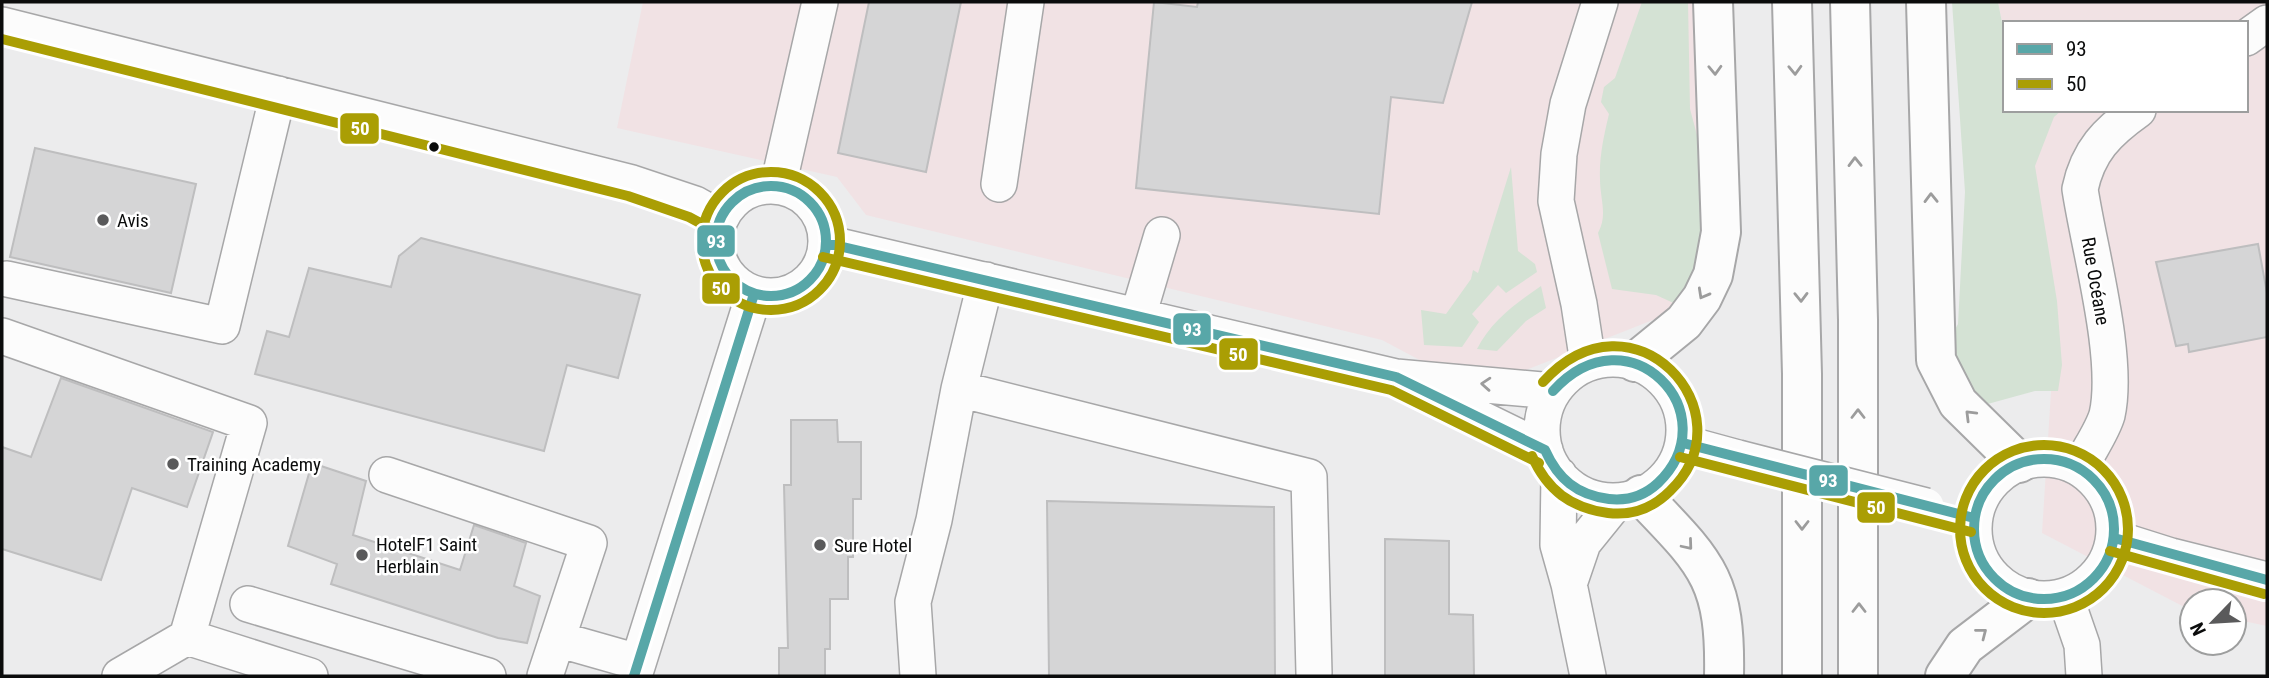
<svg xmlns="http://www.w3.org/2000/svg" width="2269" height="678" font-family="'Roboto Condensed',sans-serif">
<rect width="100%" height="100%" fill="#ececed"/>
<path fill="#f1e2e4" d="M 643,2 L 1696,2 L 1716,203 L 1689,301 L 1658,318 L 1521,372 L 1429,365 L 1382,340 L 866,215 L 837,177 L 617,128 Z
M 1998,2 L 2267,2 L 2267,626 L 2234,619 L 2234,601 L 2192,601 L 2192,611 L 2042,533 L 2052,376 L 2015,110 L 2246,110 L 2246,23 L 2005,23 L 2005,38 Z"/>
<path fill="#d4e2d4" d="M 1642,2 L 1688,2 L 1690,109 L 1706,169 L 1701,271 L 1680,306 L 1656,295 L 1612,289 L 1598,233 C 1608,215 1600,199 1600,179 C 1599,157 1604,135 1609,114 L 1601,102 L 1604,87 L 1615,78 Z
M 1952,2 L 1998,2 L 2005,38 L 2005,110 L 2062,110 L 2054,117 L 2035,166 L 2057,301 L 2062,365 L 2058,391 L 2035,391 L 1984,405 L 1959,367 L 1951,337 L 1958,324 L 1965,192 Z
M 1511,167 L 1518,251 L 1535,264 L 1537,272 L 1506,293 L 1498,285 L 1472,314 L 1479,322 L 1462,347 L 1424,345 L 1421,310 L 1446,314 L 1471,279 L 1473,270 L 1478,273 Z
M 1541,286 L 1546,308 L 1526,321 L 1497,351 L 1477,349 C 1491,321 1516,303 1541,286 Z"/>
<path fill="#d5d5d6" stroke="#bebebf" stroke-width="2" d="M 869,2 L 961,2 L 926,172 L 838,153 Z
M 1154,2 L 1197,7 L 1198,2 L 1472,2 L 1443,103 L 1391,97 L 1379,214 L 1136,188 Z
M 35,148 L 196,184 L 171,293 L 10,257 Z
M 421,238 L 640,295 L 618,378 L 567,365 L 544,451 L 255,374 L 267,331 L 289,337 L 309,268 L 391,287 L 399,256 Z
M 2258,244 L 2267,293 L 2267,337 L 2189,352 L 2188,344 L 2176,346 L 2156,262 Z
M 61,378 L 213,432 L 187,507 L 132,488 L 101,580 L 2,549 L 2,447 L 31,457 Z
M 791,420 L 837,420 L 838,442 L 861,442 L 861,499 L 853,499 L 853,557 L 848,557 L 848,599 L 830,599 L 830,649 L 825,649 L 825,676 L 779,676 L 779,648 L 788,648 L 784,485 L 791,485 Z
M 312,463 L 366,481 L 353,535 L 460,570 L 474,525 L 526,543 L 514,586 L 540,596 L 527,643 L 498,638 L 331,584 L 337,564 L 288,546 Z
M 1047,501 L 1274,507 L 1275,676 L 1049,676 Z
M 1385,539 L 1449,541 L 1449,614 L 1473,615 L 1474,676 L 1385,676 Z"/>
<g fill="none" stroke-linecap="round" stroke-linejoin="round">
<g stroke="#a7a7a8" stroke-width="38">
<path id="minor" d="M 2,25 L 632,183 L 695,204 L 720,218
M 2246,38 L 2267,23
M 999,184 L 1026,2
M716 241a55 55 0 1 1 110 0a55 55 0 1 1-110 0Z
M 778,186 L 820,2
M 826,243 L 1396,377 L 1553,391
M 7,279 L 222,326 L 278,94
M 986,280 L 959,389 L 1309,477 L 1314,673
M 1138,316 L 1162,235
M 2,336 L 249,423 L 187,637 L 120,676
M1542 430a71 71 0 1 1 142 0a71 71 0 1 1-142 0Z
M 1588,363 L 1579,304 L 1556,201 L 1559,154 L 1568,104 L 1600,2
M 1412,385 L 1545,450
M 1683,443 L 1738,458
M1974 529a70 70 0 1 1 140 0a70 70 0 1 1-140 0Z
M 2080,468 C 2088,451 2102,432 2107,415 C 2120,358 2089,249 2080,189 C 2088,151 2107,132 2138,110
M 387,475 L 589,543 L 545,676
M 1559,475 L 1558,545 L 1569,584 L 1588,676
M 2114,538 L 2171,556 L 2267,580
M 1569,584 L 1583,543 L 1617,501
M 2065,596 L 2082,645 L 2084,676
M 248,604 L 488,676
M 187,637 L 310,676
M 557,639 L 638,662
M 634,676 L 754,294
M 918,676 L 913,602 L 934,520 L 959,389"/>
</g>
<g stroke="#a7a7a8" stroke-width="42">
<path id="highway" d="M 1792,2 L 1802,374 L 1802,676
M 1850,2 L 1858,320 L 1858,676
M 1926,2 L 1936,360 L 1958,403 L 2019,463
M 1635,362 L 1684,322 L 1702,298 L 1713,275 L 1721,232 L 1713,2
M 1641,495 C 1706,563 1726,578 1724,676
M 1945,676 L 1965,646 L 2028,598"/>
</g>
<use href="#minor" stroke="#fcfcfc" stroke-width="35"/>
<use href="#highway" stroke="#fcfcfc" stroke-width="38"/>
<g stroke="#a7a7a8" stroke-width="38" stroke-linecap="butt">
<path id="minor-bridge" d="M 1738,458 L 1926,506"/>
</g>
<use href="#minor-bridge" stroke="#fcfcfc" stroke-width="35"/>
<g stroke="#fff" stroke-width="16">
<path id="bus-1" d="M716 241a55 55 0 1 1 110 0a55 55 0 1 1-110 0Z
M 826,243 L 1396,377 L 1545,450
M 1683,443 L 1974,518
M 1545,450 C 1558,479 1577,495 1609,499 C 1627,501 1644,496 1658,483 C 1730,414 1629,307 1553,391
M1974 529a70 70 0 1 1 140 0a70 70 0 1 1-140 0Z
M 2114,538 L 2267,580
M 634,676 L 754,294"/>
</g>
<g stroke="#fff" stroke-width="16">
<path id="bus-2" d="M 2,39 L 628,196 L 689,217 L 713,230
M702 241a69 69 0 1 1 138 0a69 69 0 1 1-138 0Z
M 823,257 L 1391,390 L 1539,463
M1960 529a84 84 0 1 1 168 0a84 84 0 1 1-168 0Z
M 1532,456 C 1547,490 1571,508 1608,513 C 1633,516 1653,508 1670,491 C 1752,412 1632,283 1543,382
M 1680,457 L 1971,532
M 2110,551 L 2264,594"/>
</g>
<use href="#bus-1" stroke="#58a7a8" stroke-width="10"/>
<use href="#bus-2" stroke="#aa9e04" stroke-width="10"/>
</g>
<defs><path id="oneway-chevron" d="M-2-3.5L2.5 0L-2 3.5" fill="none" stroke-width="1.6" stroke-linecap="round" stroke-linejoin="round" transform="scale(1.75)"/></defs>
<g stroke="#9c9c9c">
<use href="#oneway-chevron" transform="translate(1715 70) rotate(88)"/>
<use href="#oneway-chevron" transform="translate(1795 70) rotate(88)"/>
<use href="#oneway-chevron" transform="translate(1855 162) rotate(-91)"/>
<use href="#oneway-chevron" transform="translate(1931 198) rotate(-91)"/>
<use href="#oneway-chevron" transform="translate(1703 294) rotate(119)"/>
<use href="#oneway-chevron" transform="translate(1801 297) rotate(89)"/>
<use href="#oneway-chevron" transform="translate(1486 384) rotate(-176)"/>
<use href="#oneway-chevron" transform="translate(1858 414) rotate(-90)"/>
<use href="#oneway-chevron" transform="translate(1970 415) rotate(-135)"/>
<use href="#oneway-chevron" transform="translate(1802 525) rotate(90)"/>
<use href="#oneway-chevron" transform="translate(1688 545) rotate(50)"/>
<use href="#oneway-chevron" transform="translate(1859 608) rotate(-90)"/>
<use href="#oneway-chevron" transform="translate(1982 633) rotate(-38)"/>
</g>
<circle fill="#0b0c0c" stroke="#fff" stroke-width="2.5" cx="434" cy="147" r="6"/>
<g fill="#5a5a5b" stroke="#fff" stroke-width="2.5">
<circle cx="103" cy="220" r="7"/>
<circle cx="173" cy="464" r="7"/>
<circle cx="820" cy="545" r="7"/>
<circle cx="362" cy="555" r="7"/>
</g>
<g text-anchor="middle" stroke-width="5" stroke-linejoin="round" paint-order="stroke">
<g font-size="19" fill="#0b0c0c" stroke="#fff" text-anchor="start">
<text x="117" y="227">Avis</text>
<text x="187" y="471">Training Academy</text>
<text x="376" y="551">HotelF1 Saint<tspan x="376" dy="22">Herblain</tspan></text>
<text x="834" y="552">Sure Hotel</text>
</g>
<g font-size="19" fill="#0b0c0c" stroke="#fff">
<text transform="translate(2096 281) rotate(80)" y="7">Rue Océane</text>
</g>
</g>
<g stroke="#fff" stroke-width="2.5">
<rect x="339" y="112" width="41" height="33" rx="7" fill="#aa9e04"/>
<rect x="696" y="224" width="40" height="34" rx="7" fill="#58a7a8"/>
<rect x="701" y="272" width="40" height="33" rx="7" fill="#aa9e04"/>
<rect x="1172" y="312" width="40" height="34" rx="7" fill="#58a7a8"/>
<rect x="1218" y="337" width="41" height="34" rx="7" fill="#aa9e04"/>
<rect x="1808" y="464" width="41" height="33" rx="7" fill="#58a7a8"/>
<rect x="1856" y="491" width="40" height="33" rx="7" fill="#aa9e04"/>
</g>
<g font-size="19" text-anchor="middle" font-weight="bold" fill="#fff">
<text x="360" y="135">50</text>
<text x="716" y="248">93</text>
<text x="721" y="295">50</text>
<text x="1192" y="336">93</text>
<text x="1238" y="361">50</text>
<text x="1828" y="487">93</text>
<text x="1876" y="514">50</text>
</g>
<rect width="2269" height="678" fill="none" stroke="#0b0c0c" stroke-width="7"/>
<rect x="2003" y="21" width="245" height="91" fill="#ffffff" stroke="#9d9e9e" stroke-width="2"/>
<rect x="2017" y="44" width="35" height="10" fill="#58a7a8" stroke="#9d9e9e" stroke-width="2"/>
<text x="2066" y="56" font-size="21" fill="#0b0c0c">93</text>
<rect x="2017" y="79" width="35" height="10" fill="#aa9e04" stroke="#9d9e9e" stroke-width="2"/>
<text x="2066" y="91" font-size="21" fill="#0b0c0c">50</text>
<g transform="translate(2213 622) rotate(245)"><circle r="33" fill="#ffffff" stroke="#9d9e9e" stroke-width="2"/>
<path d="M0-5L12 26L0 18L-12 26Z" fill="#5a5a5b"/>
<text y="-10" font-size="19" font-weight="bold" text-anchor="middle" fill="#0b0c0c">N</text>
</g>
</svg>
